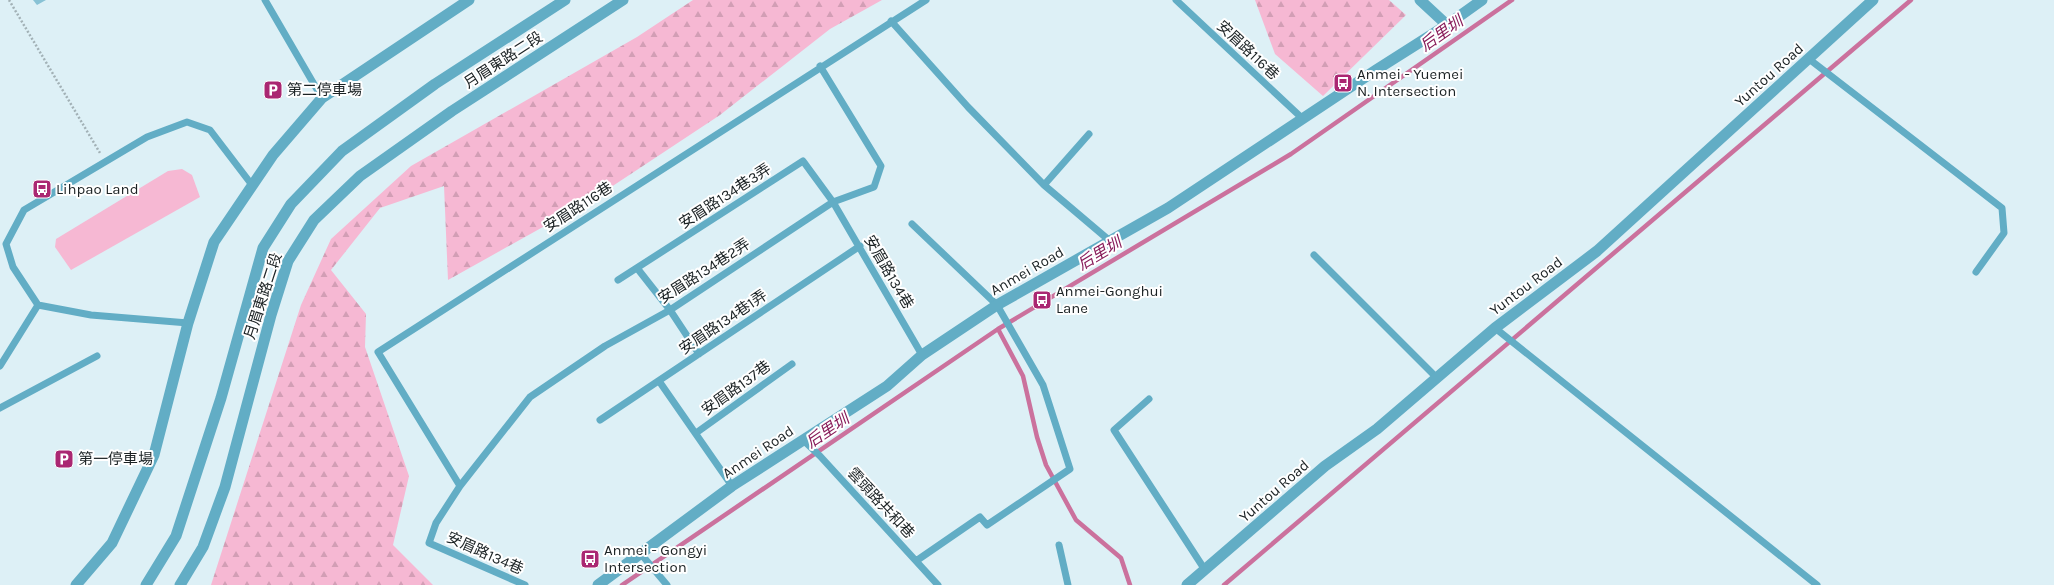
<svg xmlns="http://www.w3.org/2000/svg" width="2054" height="585" font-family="Karla,'Noto Sans TC',sans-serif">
<defs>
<pattern id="forest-firs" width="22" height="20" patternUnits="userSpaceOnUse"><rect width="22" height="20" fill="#f6b8d3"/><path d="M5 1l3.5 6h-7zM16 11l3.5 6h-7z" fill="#d29eb5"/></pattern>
</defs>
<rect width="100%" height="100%" fill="#ddf0f6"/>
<path fill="#f6b8d3" d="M 182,169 L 192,175 L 200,197 L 71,270 L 55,247 L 56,239 L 168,171 Z"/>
<path fill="url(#forest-firs)" d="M 693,0 L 882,0 L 830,29 L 720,115 L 593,199 L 448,280 L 444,186 L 380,208 L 331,270 L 366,314 L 365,347 L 409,476 L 393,545 L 433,585 L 211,585 L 301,305 L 331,239 L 411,166 L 637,37 Z
M 1255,0 L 1389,0 L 1406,15 L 1323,96 L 1275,54 Z"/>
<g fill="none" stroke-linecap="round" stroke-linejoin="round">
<path stroke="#cb719d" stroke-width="4.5" d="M 998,329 L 1023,376 L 1037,437 L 1046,465 L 1076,520 L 1121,558 L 1130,585
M 622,585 L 998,329 L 1291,154 L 1512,0
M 1224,585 L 1911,0"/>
<path stroke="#a2b1b6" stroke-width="2.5" stroke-dasharray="2 2" stroke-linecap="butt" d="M 9,0 L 100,153"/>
<path stroke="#62adc5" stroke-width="7" d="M 265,0 L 322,98
M 1176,0 L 1303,119
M 891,21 L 968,107 L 1044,185 L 1110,241
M 1809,59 L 2002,208 L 2004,233 L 1976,272
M 1044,185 L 1089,134
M 912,224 L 997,305 L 1043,385 L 1070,469 L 987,525 L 980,517 L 916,561
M 1314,255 L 1437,378
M 637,268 L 670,310 L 699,354
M 618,280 L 803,161 L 833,202 L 922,355
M 188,323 L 91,315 L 38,305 L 13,267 L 6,244 L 24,210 L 147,137 L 187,122 L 210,130 L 252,185
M 1495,328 L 1817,585
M 0,366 L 38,305
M 659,381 L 732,486
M 1149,399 L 1114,430 L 1205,570
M 0,408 L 97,356
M 600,420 L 860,246
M 696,433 L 792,364
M 803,440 L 820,456 L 938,585
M 460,486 L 378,352 L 926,0
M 1059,545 L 1068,585
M 641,554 L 667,585
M 525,585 L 429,543 L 436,523 L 460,486 L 530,397 L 605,346 L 670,310 L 833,202 L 874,187 L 881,166 L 820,66"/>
<path stroke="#62adc5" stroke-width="11" d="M 1420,0 L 1447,25
M 76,585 L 112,543 L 154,455 L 188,323 L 214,242 L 273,155 L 322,98 L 469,0
M 146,585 L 176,536 L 221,398 L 263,248 L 291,204 L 342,151 L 435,84 L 565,0
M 180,585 L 203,547 L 225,487 L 271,315 L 288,261 L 314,220 L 360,176 L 452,111 L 623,0
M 1187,585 L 1325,466 L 1377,429 L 1495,328 L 1597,251 L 1873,0"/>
<path stroke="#62adc5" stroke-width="11" d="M 598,585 L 732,486 L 887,386 L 922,355 L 997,305 L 1168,208 L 1376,70 L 1447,25 L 1482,0"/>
</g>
<path fill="#88c2d5" d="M 33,0 L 46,0 L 37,5 Z"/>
<defs>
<g id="bus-square" transform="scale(1)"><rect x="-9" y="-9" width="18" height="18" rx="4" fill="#aa2772" stroke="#fff"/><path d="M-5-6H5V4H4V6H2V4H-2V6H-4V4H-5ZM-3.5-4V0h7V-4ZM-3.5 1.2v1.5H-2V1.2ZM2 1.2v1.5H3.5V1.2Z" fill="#fff"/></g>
<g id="parking-square" transform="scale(1)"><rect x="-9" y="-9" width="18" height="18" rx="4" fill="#aa2772" stroke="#fff"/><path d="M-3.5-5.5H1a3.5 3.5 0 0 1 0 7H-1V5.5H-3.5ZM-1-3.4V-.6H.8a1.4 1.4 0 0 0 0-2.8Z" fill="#fff"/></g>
</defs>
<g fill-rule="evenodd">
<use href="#bus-square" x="1343" y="83"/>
<use href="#parking-square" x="273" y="90"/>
<use href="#bus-square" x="42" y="189"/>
<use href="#bus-square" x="1042" y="300"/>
<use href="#parking-square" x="64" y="459"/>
<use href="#bus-square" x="590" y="559"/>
</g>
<g text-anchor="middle" stroke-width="4" stroke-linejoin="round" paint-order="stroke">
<g font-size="15" fill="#1b2224" stroke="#fff">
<text transform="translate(1248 50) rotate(43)" y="5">安眉路116巷</text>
<text transform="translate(503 60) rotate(-33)" y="5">月眉東路二段</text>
<text transform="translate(1769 75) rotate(-42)" y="5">Yuntou Road</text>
<text transform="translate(725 196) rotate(-33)" y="5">安眉路134巷3弄</text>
<text transform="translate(578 207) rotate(-33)" y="5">安眉路116巷</text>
<text transform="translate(704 271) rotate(-33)" y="5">安眉路134巷2弄</text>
<text transform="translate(1027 271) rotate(-30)" y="5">Anmei Road</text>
<text transform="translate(889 272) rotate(60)" y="5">安眉路134巷</text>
<text transform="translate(1526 286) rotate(-37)" y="5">Yuntou Road</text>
<text transform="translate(263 296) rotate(-72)" y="5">月眉東路二段</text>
<text transform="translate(723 322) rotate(-34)" y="5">安眉路134巷1弄</text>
<text transform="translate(736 388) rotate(-36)" y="5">安眉路137巷</text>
<text transform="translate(758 452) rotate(-34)" y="5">Anmei Road</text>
<text transform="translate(1274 491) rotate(-41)" y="5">Yuntou Road</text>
<text transform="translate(881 503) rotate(47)" y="5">雲頭路共和巷</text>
<text transform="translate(485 553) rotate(24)" y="5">安眉路134巷</text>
</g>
<g font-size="15" fill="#1b2224" stroke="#fff" text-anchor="start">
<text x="1357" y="79">Anmei - Yuemei<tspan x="1357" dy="17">N. Intersection</tspan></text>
<text x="287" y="95">第二停車場</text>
<text x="56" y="194">Lihpao Land</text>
<text x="1056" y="296">Anmei-Gonghui<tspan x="1056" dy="17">Lane</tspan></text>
<text x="78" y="464">第一停車場</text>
<text x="604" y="555">Anmei - Gongyi<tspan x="604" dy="17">Intersection</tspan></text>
</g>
<g font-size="16" font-style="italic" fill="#881c5a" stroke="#fff">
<text transform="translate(1441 33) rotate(-35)" y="6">后里圳</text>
<text transform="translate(1099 253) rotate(-31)" y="6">后里圳</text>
<text transform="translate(827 430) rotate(-34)" y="6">后里圳</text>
</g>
</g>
</svg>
